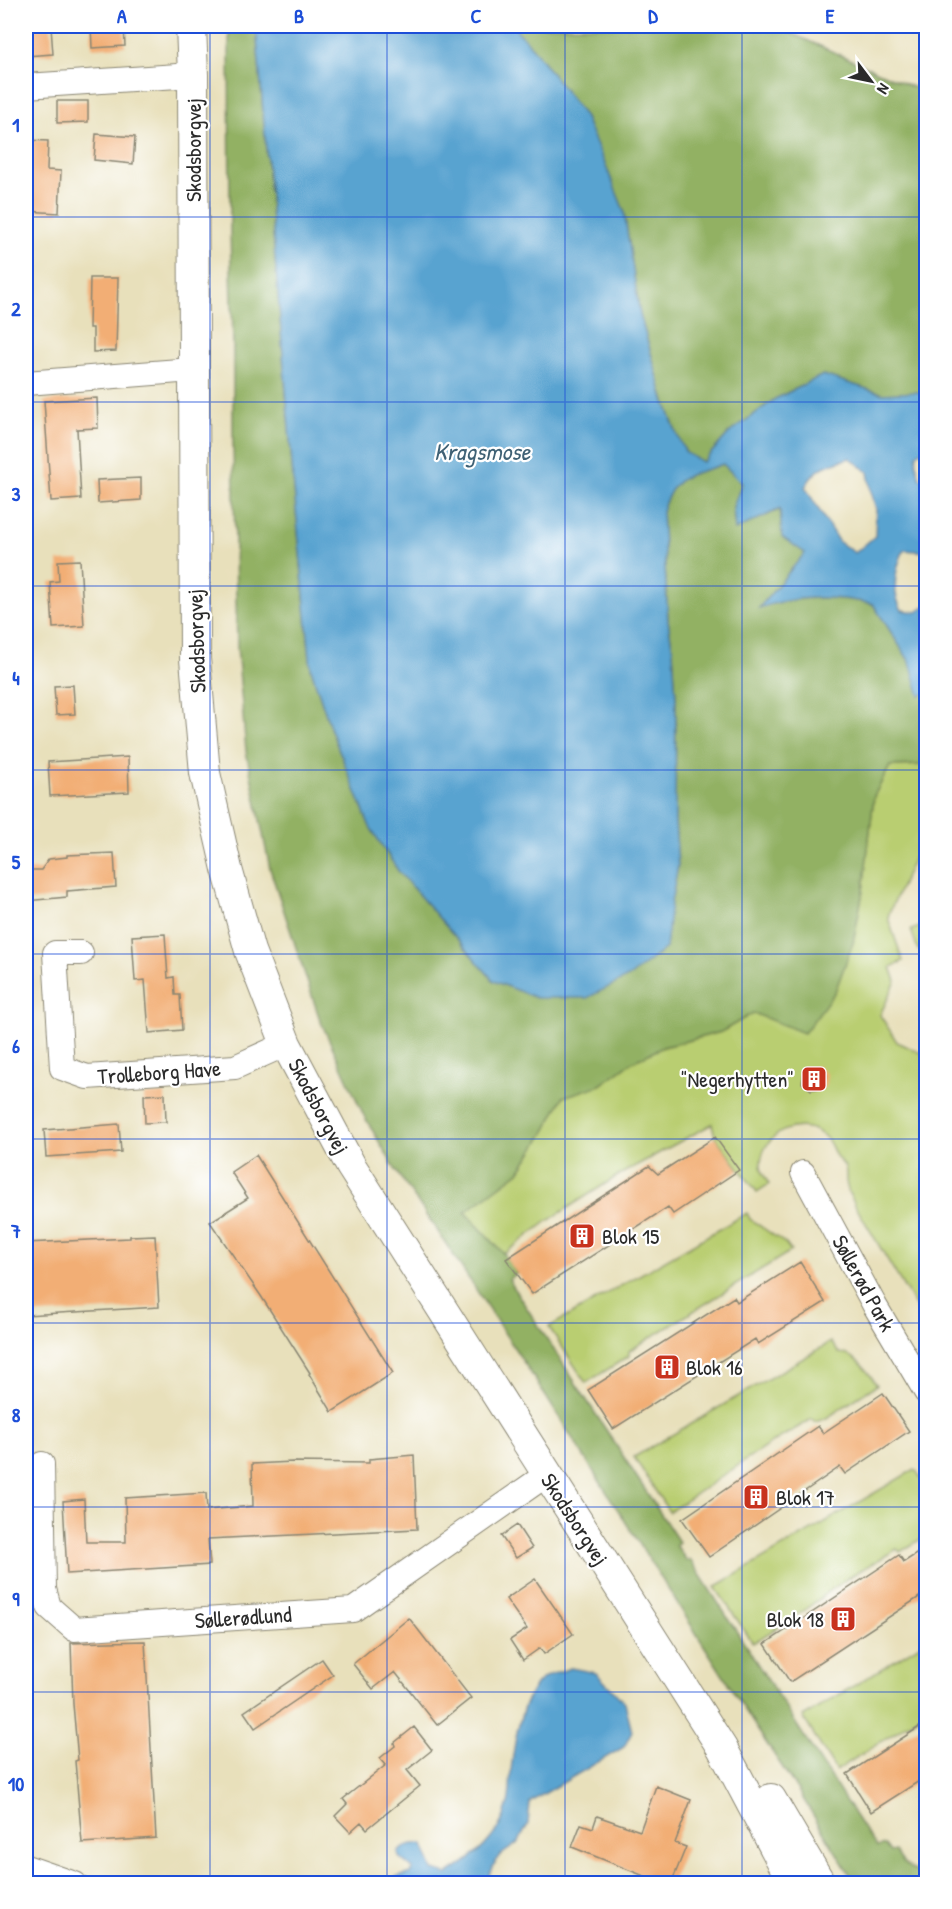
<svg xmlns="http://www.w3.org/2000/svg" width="952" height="1909" font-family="'Patrick Hand',sans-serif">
<rect width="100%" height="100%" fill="#fff"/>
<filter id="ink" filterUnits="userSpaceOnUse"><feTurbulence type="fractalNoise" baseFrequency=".0167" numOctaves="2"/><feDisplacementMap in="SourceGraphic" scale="12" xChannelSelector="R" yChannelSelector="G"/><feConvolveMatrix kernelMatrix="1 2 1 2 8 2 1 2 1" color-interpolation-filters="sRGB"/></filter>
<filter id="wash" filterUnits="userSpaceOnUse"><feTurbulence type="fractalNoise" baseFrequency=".008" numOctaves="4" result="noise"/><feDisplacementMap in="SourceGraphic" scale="24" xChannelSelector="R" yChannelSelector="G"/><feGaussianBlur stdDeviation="1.35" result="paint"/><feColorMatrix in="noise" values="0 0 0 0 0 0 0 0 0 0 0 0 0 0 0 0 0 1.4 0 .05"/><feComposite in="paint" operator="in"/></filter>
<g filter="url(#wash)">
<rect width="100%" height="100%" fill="#e8e0bb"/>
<path fill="#b9ce71" stroke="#727c4e" stroke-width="1.5" d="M 926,765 L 926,832 L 889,913 L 888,918 L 903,961 L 891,967 L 896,981 L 880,1015 L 897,1042 L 926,1055 L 926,1324 L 856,1207 C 853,1200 848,1193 847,1186 C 845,1180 847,1173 845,1167 C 843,1163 838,1160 836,1156 C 832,1149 831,1142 824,1136 C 801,1116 763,1132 761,1163 C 760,1170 765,1178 769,1184 L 757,1192 L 715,1137 L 712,1124 L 619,1175 L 549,1220 L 504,1254 L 465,1212 L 519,1172 L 543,1135 L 563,1097 L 600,1085 L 632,1062 L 663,1047 L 721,1032 L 753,1013 L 853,943 L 863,891 L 874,796 L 890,766 Z
M 926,925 L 926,947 L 918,950 L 911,930 Z
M 747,1213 L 750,1219 L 786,1244 L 791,1251 L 629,1351 L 629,1356 L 586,1383 L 549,1327 Z
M 831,1342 L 839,1353 C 855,1353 869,1373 877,1385 L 825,1419 L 815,1422 L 812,1419 L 773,1442 L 669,1512 L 634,1457 Z
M 915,1469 L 924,1483 L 926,1482 L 926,1536 L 900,1552 L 897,1549 L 849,1577 L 799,1614 L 753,1643 L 715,1587 Z
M 926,1641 L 926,1712 L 836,1771 L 803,1717 Z"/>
<path fill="#92b163" stroke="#5e6e47" stroke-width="1.5" d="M 229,26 L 256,26 L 294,489 L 311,669 L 331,730 L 370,827 L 399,872 L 494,981 L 671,902 L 678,866 L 675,821 L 676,698 L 673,652 L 668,620 L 662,511 C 675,471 688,477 723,464 L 742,483 L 733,507 L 735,529 L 781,509 L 805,553 L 760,607 C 797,596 835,595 873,604 L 910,662 L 920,695 L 926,692 L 926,765 L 890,766 L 874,796 L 863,891 L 853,943 L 835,992 L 804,1033 L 753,1013 L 721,1032 L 663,1047 L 632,1062 L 600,1085 L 563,1097 L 543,1135 L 519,1172 L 465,1212 L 504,1254 L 517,1273 L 509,1279 L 517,1293 L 679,1542 L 676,1545 L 687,1561 L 690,1559 L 865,1831 L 877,1847 L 885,1845 L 890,1852 L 895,1851 L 904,1864 L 918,1873 L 926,1870 L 926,1883 L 855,1883 L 799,1792 L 757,1729 L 536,1381 L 435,1227 L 398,1174 L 364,1116 L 320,1020 L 270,869 L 246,751 L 237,647 L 233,444 L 233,341 L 230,230 Z
M 513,26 L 775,26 L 926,93 L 926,398 L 918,392 L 883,394 L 823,375 L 775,399 L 729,433 L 703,462 L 686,453 L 678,437 L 664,399 L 640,315 L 624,211 L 584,116 L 532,47 Z"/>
<path fill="#58a3d0" stroke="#42677e" stroke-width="1.5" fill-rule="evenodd" d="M 256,26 L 513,26 L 532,47 L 584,116 L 606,166 L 624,211 L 640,315 L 664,399 L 678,437 L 686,453 L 703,462 L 729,433 L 775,399 L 823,375 L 883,394 L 918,392 L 926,398 L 926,448 L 917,454 L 916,463 L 920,478 L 926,481 L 926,552 L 904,550 C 895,569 891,592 902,610 L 917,612 L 926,605 L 926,692 L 920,696 L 910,662 L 873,604 C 833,595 797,595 759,608 L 805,553 L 782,537 L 780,509 L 735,530 L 733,507 L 742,483 L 723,464 C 688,477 675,472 662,511 L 668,620 L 673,652 L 676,698 L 675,821 L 678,866 L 671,902 L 666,948 L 630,976 L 587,998 L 536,998 L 494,981 L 399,872 L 370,827 L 331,730 L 311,669 L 294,489 ZM 850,458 L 868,472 L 871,492 L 876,509 L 875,536 L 855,553 L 838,541 L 805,487 C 817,466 828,464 850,458 Z
M 571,1668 L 596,1673 L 625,1703 L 632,1732 L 624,1747 L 530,1802 L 528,1824 L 519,1842 L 501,1855 L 492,1867 L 486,1883 L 393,1883 L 395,1878 L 410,1873 L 413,1869 L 399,1857 L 398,1852 C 407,1845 413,1842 423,1845 L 433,1870 L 448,1874 C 474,1858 499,1838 507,1807 C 511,1795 510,1782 511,1770 C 514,1744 521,1692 545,1677 C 553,1673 563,1671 571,1668 Z"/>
<g id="blocks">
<path fill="#f2ae74" d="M 91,26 L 124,26 L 125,46 L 92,48 Z
M 51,27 L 53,54 L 26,56 L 26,29 Z
M 57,101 L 88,101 L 88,122 L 57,123 Z
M 96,134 L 135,137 L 133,164 L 94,160 Z
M 26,140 L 48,141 L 47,170 L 61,171 L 59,213 L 26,211 Z
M 90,278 L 118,278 L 116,351 L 93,352 L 93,328 L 89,328 Z
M 97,398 L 98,428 L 77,429 L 81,499 L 51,501 L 44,401 Z
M 141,478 L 141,500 L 98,503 L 97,480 Z
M 80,560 L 84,626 L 53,628 L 50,582 L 59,581 L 58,561 Z
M 73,685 L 75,714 L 56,715 L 54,686 Z
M 128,757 L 129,792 L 50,796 L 48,762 Z
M 114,853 L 116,887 L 67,891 L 67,897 L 26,901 L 26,870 L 41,870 L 49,859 L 67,857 L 67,855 Z
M 165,934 L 168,978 L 174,977 L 175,995 L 180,995 L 182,1030 L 149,1033 L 145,980 L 135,981 L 132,936 Z
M 818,1066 L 827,1075 L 825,1087 L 811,1090 L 802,1083 L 804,1070 Z
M 165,1094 L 166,1122 L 145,1123 L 144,1095 Z
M 119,1124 L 121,1152 L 46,1157 L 44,1130 Z
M 715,1137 L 739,1170 L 673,1214 L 668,1207 L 532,1294 L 506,1259 L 649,1166 L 658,1174 Z
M 256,1155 L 393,1373 L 332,1412 L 309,1374 L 310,1373 L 261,1296 L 210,1222 L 248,1198 L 231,1172 Z
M 155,1235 L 159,1307 L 26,1315 L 26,1243 L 130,1238 L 130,1236 Z
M 800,1262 L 825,1302 L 758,1344 L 755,1339 L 613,1429 L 588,1390 L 734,1297 L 737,1302 Z
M 883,1393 L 909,1431 L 845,1474 L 840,1467 L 709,1557 L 682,1519 L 818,1426 L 823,1433 Z
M 414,1455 L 417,1529 L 208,1539 L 210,1565 L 67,1574 L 63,1501 L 84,1499 L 86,1542 L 126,1542 L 125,1498 L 206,1493 L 207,1510 L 253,1506 L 252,1464 L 293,1462 L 369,1463 L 369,1459 Z
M 517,1525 L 532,1548 L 516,1558 L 501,1536 Z
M 927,1547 L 927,1592 L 790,1682 L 765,1644 L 899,1555 L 904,1562 Z
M 535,1579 L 573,1634 L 544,1654 L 540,1648 L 523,1660 L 510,1640 L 527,1629 L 506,1599 Z
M 409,1618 L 471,1698 L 437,1725 L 395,1672 L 373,1689 L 353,1664 Z
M 145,1641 L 156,1838 L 82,1843 L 75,1761 L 78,1760 L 73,1704 L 71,1643 Z
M 322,1659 L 333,1675 L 255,1728 L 244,1712 Z
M 927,1722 L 927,1776 L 871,1812 L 847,1774 Z
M 414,1727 L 432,1750 L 407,1770 L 420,1786 L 367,1829 L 361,1822 L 350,1832 L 335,1816 L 347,1804 L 343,1799 L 386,1765 L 380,1758 L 395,1746 L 394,1743 Z
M 656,1786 L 691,1800 L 675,1843 L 686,1847 L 671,1884 L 664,1884 L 572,1847 L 581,1824 L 593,1828 L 597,1816 L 640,1831 Z"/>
</g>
</g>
<g filter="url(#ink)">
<use href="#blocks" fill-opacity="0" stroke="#8a8673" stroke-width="1.5"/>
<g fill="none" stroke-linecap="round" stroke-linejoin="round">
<g stroke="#8a8673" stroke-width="26">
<path id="minor" d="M 26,86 L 193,75
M 26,383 L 192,370
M 81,953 L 55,953 L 62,1068 L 87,1077 L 235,1067 L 286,1044
M 803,1173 L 875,1306 L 926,1392
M 42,1464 L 44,1589 L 49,1607 L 74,1629 L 353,1610 L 546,1475
M 26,1867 L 75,1884"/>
</g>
<g stroke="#8a8673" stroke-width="32">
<path id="tertiary" d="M 191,26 L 193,75 L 195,659 L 205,773 L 227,869 L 250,951 L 286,1044 L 351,1166 L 722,1748 L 794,1884
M 771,1799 L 821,1884"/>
</g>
<use href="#minor" stroke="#fff" stroke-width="24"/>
<use href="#tertiary" stroke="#fff" stroke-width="30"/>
</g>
</g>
<path fill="none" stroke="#1d4ed8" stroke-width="1.5" stroke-opacity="0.55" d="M 210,26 L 210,1884M 387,26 L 387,1884M 565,26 L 565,1884M 742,26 L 742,1884M 26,217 L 926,217M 26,402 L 926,402M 26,586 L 926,586M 26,770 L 926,770M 26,954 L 926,954M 26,1139 L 926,1139M 26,1323 L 926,1323M 26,1507 L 926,1507M 26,1692 L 926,1692"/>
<defs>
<g id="building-square" transform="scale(1.35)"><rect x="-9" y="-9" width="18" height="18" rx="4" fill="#c8321e" stroke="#fff"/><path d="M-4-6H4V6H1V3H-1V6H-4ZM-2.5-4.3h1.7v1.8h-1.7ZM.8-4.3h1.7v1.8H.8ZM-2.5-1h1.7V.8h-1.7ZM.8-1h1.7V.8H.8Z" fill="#fff"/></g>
</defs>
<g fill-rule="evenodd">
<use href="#building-square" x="814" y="1079"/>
<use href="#building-square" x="582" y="1236"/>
<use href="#building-square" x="667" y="1367"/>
<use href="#building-square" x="756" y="1497"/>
<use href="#building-square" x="843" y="1619"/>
</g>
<g text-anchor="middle" stroke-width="4.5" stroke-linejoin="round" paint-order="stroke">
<g font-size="22" fill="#2b2b2b" stroke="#fff">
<text transform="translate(193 150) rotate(-90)" y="8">Skodsborgvej</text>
<text transform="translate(196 641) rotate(-92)" y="8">Skodsborgvej</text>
<text transform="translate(159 1072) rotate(-4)" y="8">Trolleborg Have</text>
<text transform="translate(319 1106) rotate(62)" y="8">Skodsborgvej</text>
<text transform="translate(864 1283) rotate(61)" y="8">Søllerød Park</text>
<text transform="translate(575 1519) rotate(57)" y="8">Skodsborgvej</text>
<text transform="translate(243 1617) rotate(-4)" y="8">Søllerødlund</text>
</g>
<g font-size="22" fill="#2b2b2b" stroke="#fff" text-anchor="start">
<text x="794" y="1087" text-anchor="end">"Negerhytten"</text>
<text x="602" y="1244">Blok 15</text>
<text x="686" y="1375">Blok 16</text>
<text x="776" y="1505">Blok 17</text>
<text x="824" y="1627" text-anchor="end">Blok 18</text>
</g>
<g font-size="24" font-style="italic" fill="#3f6175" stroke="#fff">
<text x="482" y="460">Kragsmose</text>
</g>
</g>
<rect width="952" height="1909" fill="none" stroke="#fff" stroke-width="66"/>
<g transform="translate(871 81) rotate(122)" stroke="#ffffff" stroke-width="4.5" paint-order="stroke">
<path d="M0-4.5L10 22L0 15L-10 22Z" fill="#2b2b2b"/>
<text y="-9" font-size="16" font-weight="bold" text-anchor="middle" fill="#2b2b2b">N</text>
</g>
<rect x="33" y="33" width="886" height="1843" fill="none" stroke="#1d4ed8" stroke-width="2"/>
<g font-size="20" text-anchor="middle" font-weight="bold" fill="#1d4ed8">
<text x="122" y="23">A</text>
<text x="299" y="23">B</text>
<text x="476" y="23">C</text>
<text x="653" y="23">D</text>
<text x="830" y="23">E</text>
<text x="16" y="132">1</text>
<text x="16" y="316">2</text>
<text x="16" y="501">3</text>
<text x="16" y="685">4</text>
<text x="16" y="869">5</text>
<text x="16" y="1053">6</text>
<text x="16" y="1238">7</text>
<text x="16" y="1422">8</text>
<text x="16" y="1606">9</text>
<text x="16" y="1791">10</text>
</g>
</svg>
